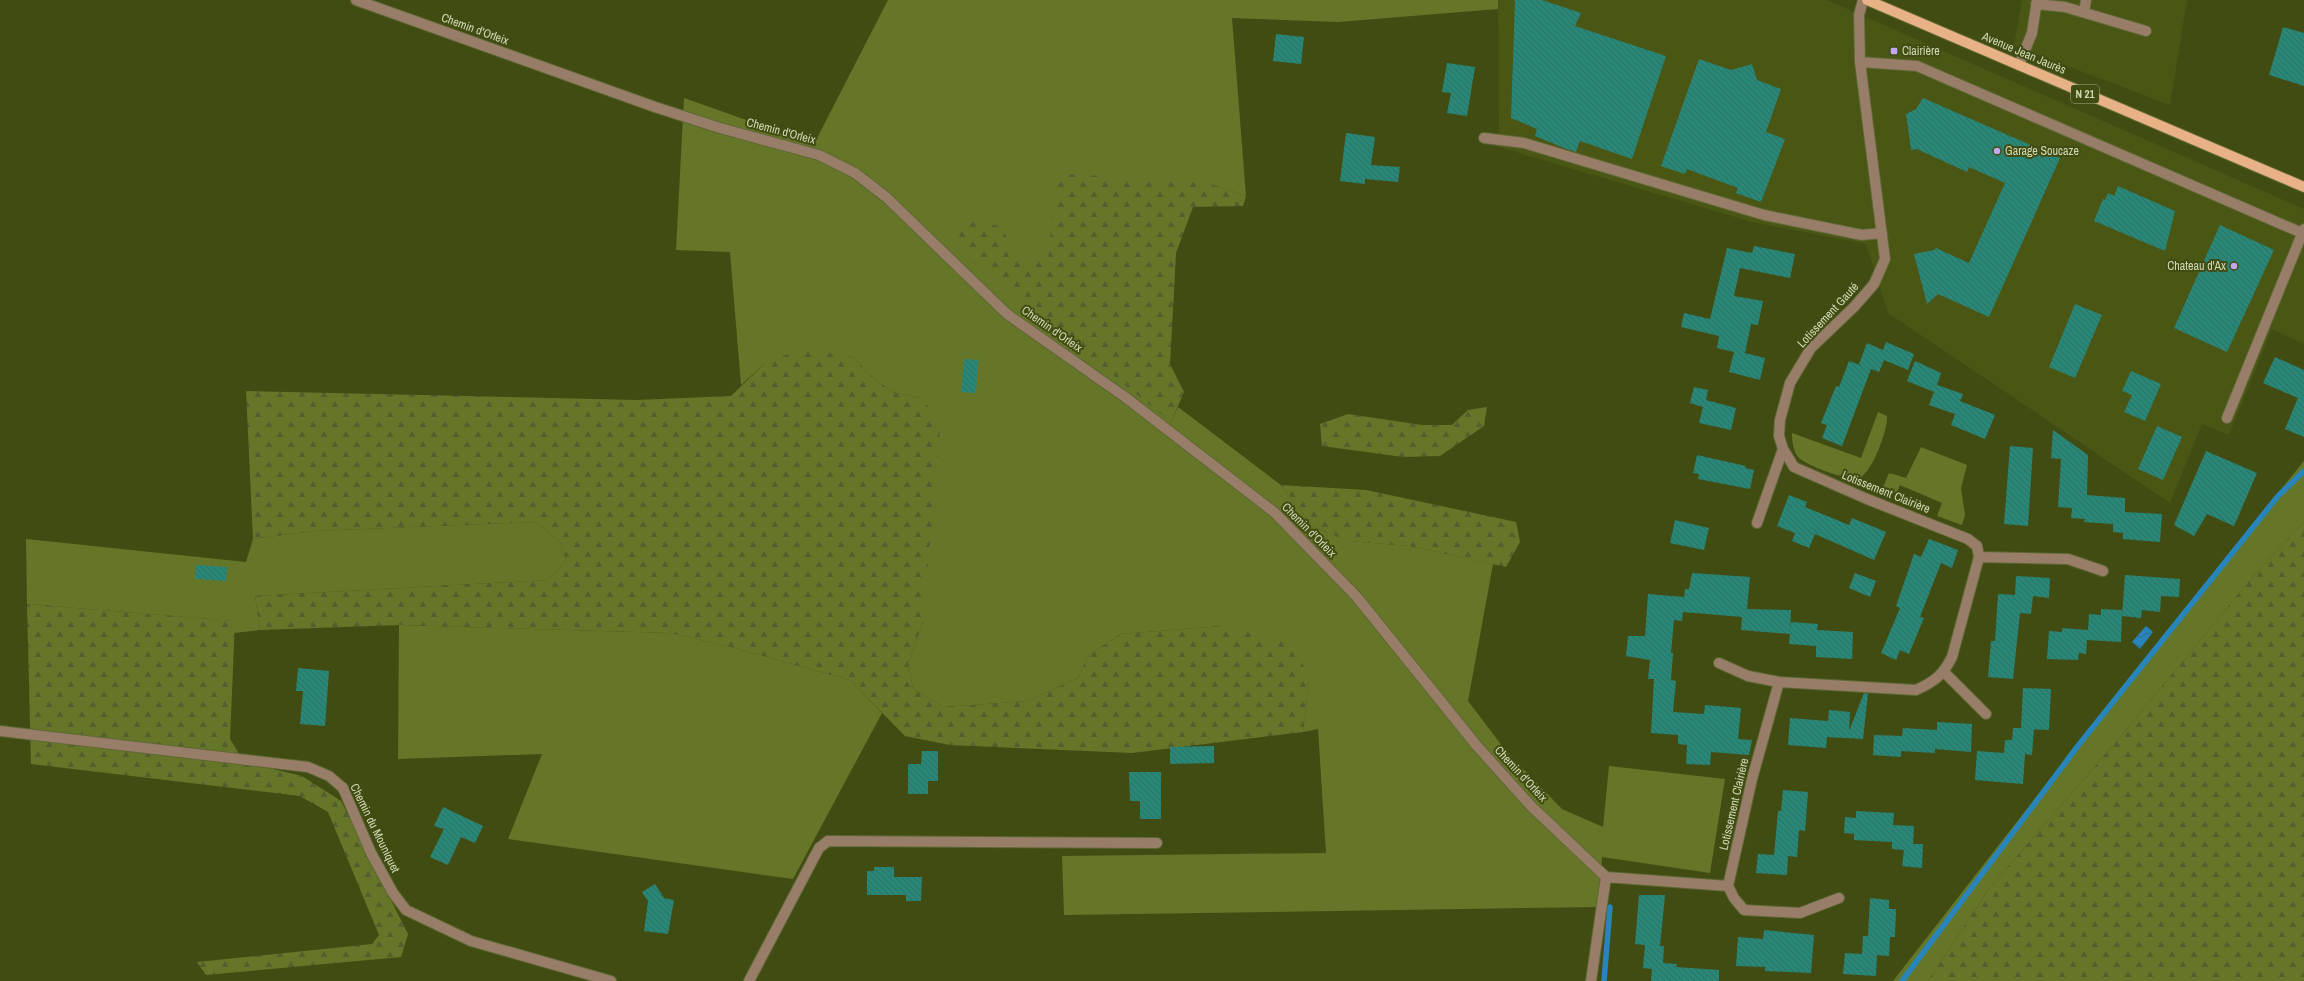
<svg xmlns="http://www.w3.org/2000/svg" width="2304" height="981" font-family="'Archivo Narrow',sans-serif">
<defs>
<pattern id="forest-firs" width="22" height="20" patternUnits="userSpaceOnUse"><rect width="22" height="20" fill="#667628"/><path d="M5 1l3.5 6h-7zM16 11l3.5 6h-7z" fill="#545e2e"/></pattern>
<pattern id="water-waves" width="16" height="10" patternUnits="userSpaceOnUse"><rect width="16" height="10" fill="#2885bc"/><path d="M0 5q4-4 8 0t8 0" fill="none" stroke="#306d8d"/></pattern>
<pattern id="building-back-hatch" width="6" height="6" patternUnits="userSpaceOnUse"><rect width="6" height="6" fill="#298778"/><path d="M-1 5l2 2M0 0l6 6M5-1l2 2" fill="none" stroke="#306e61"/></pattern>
</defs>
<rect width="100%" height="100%" fill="#414c13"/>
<path fill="#495614" d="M 1498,0 L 1827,0 L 2304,209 L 2304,344 L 2272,329 L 2229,435 L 2202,424 L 2170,503 L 1888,313 L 1866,244 L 1752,222 L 1499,147 Z
M 2022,0 L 2187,0 L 2170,105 L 2014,46 Z"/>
<path fill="#667628" d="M 888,0 L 1498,0 L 1498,9 L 1338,22 L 1232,18 L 1246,196 L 1207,183 L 1048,262 L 1015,257 L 974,217 L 1171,422 L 1178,407 L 1281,485 L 1312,526 L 1349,541 L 1410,546 L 1493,564 L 1468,701 L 1509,755 L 1562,809 L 1603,827 L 1609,766 L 1725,779 L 1710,873 L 1602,857 L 1599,907 L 1064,915 L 1062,856 L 1326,853 L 1318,729 L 1303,732 L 1309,681 L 1222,626 L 1121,634 L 1089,655 L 1078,678 L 1027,701 L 944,707 L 913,689 L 908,663 L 923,622 L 922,398 L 892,392 L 867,373 L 854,357 L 765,363 L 741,385 L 730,252 L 676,250 L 684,98 L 814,144 Z
M 1878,412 L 1887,416 C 1888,429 1873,470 1861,477 C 1851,483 1805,465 1798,457 C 1793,450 1792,441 1792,433 L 1861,458 Z
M 1921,447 L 1967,465 L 1961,488 L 1965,515 L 1962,525 L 1937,516 L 1942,503 L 1900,485 L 1897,492 L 1887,494 L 1881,492 L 1889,473 L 1906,478 Z
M 2304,461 L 2304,522 L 2255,574 L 2122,735 L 1988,890 L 1928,981 L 1893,981 L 2120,689 Z
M 536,522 L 560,542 L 566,560 L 548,580 L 255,596 L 260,630 L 234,633 L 234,621 L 27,604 L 26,539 L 246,562 L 253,539 L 313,531 Z
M 399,625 L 671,633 L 735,648 L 850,680 L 882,713 L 793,879 L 508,839 L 542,754 L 398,759 Z"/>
<path fill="url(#forest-firs)" d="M 1056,173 L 1207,183 L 1246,196 L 1243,206 L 1193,207 L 1176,253 L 1170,364 L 1184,392 L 1171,422 L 966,257 L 956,226 L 974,217 L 1003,228 L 1015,257 L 1048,261 Z
M 802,348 L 854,357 L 867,373 L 892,392 L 922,398 L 941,422 L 923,622 L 908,663 L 913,689 L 944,707 L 1027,701 L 1078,678 L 1089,655 L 1121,634 L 1222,626 L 1295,643 L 1309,681 L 1303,732 L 1132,753 L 950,745 L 905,736 L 850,680 L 735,648 L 671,633 L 399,625 L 260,630 L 255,596 L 548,580 L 566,560 L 560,542 L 536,522 L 313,531 L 253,539 L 246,391 L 637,400 L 731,396 L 765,363 Z
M 1487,407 L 1484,426 L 1440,456 L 1403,457 L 1322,446 L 1320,424 L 1348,414 L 1422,425 L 1452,425 L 1468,410 Z
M 1281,485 L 1366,490 L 1516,522 L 1520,542 L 1506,567 L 1410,546 L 1348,541 L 1312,526 Z
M 2304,522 L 2304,981 L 1928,981 L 1988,890 L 2122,735 L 2255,574 Z
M 27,604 L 235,621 L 230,739 L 244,762 L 302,776 L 341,801 L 408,934 L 401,957 L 206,975 L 197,962 L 372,944 L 379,935 L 328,812 L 300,796 L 31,764 Z"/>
<path fill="url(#water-waves)" d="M 2146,626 L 2153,632 L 2140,649 L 2132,642 Z"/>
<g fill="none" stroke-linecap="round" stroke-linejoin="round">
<path stroke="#2885bc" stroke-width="5.5" d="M 1604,981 L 1610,907
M 1902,981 L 2077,747 L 2278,496 L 2304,471"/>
</g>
<path fill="url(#building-back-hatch)" d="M 1515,0 L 1542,0 L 1581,13 L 1575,26 L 1666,56 L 1632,159 L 1580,141 L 1576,152 L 1564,148 L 1535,136 L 1537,129 L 1511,118 Z
M 2283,27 L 2304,33 L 2304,86 L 2269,75 Z
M 1276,34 L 1304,37 L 1301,64 L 1273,61 Z
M 1699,59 L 1731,70 L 1752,64 L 1757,80 L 1781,89 L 1766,132 L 1785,139 L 1761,202 L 1736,193 L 1738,188 L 1687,169 L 1685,174 L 1661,166 Z
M 1447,63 L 1475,67 L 1467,116 L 1447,113 L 1451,93 L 1442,92 Z
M 1923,98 L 2060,158 L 1989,317 L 1938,294 L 1927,304 L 1914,254 L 1934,250 L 1936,248 L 1969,263 L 2005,183 L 1969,167 L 1967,172 L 1917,149 L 1911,150 L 1906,114 L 1916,109 Z
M 1346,133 L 1375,137 L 1371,165 L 1400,167 L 1398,182 L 1365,179 L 1365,184 L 1340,181 Z
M 2118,186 L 2175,211 L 2165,251 L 2094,221 L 2103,199 L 2105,200 L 2108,193 L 2114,196 Z
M 2220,225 L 2274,250 L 2227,352 L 2174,328 Z
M 1754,246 L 1795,254 L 1790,278 L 1740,268 L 1734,296 L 1763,301 L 1758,325 L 1751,324 L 1745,353 L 1765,358 L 1760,380 L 1729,372 L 1734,352 L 1717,348 L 1719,336 L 1681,327 L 1684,313 L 1710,319 L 1727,248 L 1752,253 Z
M 2075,304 L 2102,315 L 2075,378 L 2049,367 Z
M 1886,342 L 1914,354 L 1908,370 L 1884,360 L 1879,372 L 1871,369 L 1842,446 L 1822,438 L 1827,425 L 1821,423 L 1836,386 L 1839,387 L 1849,361 L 1863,366 L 1859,364 L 1867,343 L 1883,350 Z
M 2275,357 L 2304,370 L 2304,437 L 2285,429 L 2298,398 L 2263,383 Z
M 964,359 L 978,360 L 976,393 L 961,392 Z
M 1915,361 L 1941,373 L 1937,385 L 1963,394 L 1960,401 L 1995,415 L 1985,439 L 1951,425 L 1955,414 L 1929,405 L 1934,392 L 1907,381 Z
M 2131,371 L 2161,384 L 2145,421 L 2124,412 L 2132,395 L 2122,391 Z
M 1694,387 L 1708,390 L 1706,400 L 1736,408 L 1731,430 L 1699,423 L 1703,407 L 1690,403 Z
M 2157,426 L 2182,437 L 2163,480 L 2138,469 Z
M 2053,430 L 2088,455 L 2087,495 L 2125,498 L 2125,512 L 2162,514 L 2160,542 L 2123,539 L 2123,533 L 2113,532 L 2113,524 L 2084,522 L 2085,519 L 2071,518 L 2072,508 L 2058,507 L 2061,459 L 2051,458 Z
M 2010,446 L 2033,448 L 2028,526 L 2004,524 Z
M 2206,451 L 2257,473 L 2234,526 L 2207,514 L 2194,536 L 2174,525 Z
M 1697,455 L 1746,466 L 1745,468 L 1754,470 L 1750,489 L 1698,479 L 1699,474 L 1693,473 Z
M 1789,495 L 1807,502 L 1805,507 L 1849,525 L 1852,518 L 1886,532 L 1874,560 L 1815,534 L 1809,548 L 1792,541 L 1795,533 L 1777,526 Z
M 1675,520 L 1709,528 L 1704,550 L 1670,543 Z
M 1929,539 L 1958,550 L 1952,568 L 1941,563 L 1920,617 L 1924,618 L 1909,654 L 1900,650 L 1896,660 L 1881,653 L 1900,608 L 1896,606 L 1914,554 L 1921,557 Z
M 196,565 L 227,567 L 226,581 L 195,579 Z
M 1692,573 L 1750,577 L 1747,609 L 1791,610 L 1790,632 L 1791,622 L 1818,624 L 1817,630 L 1853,632 L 1852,659 L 1816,657 L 1816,646 L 1789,644 L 1790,634 L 1741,630 L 1742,617 L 1683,612 L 1682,621 L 1674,620 L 1671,653 L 1673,653 L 1671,680 L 1676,681 L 1673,712 L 1704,714 L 1705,705 L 1741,708 L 1738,739 L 1752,740 L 1749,755 L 1711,752 L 1710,765 L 1686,764 L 1687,745 L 1678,744 L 1678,735 L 1651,733 L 1654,679 L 1648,679 L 1650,660 L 1626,656 L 1628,636 L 1645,636 L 1648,594 L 1684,597 L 1685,589 L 1689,589 Z
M 1855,573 L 1876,581 L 1870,597 L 1849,588 Z
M 2125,575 L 2180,579 L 2179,597 L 2161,596 L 2160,612 L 2142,610 L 2141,618 L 2122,616 Z
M 2016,576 L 2050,578 L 2049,598 L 2033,596 L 2031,614 L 2020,613 L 2013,679 L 1988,677 L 1991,641 L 1995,641 L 1998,594 L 2015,595 Z
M 2101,609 L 2122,610 L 2121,642 L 2087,640 L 2086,654 L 2079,653 L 2078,660 L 2047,659 L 2049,631 L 2062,632 L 2062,628 L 2088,630 L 2089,614 L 2101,615 Z
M 298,668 L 329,671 L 325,726 L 300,724 L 303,691 L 296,691 Z
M 2023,688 L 2051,689 L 2049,730 L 2024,729 L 2034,729 L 2032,755 L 2025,754 L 2023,784 L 1975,780 L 1977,751 L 2004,753 L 2005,740 L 2012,740 L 2013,728 L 2021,728 Z
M 1864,693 L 1868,694 L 1863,739 L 1827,737 L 1826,748 L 1788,745 L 1790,718 L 1828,721 L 1829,710 L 1850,712 L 1849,731 Z
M 1937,722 L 1972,724 L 1971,752 L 1935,749 L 1935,753 L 1901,751 L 1901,757 L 1873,755 L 1874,735 L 1902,736 L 1903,728 L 1937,730 Z
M 1214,746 L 1214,763 L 1170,764 L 1170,747 Z
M 922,751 L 938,751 L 938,781 L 928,781 L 928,794 L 908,794 L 908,764 L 921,764 Z
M 1129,772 L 1161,772 L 1161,819 L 1140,819 L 1140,801 L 1130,801 Z
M 1783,790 L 1808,792 L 1805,831 L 1799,830 L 1797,857 L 1788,856 L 1787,875 L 1756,873 L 1758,854 L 1774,855 L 1778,811 L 1781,811 Z
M 443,807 L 483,826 L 475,843 L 461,837 L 448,865 L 430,857 L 444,829 L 434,826 Z
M 1856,811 L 1894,813 L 1893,825 L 1914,826 L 1913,844 L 1923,844 L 1922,868 L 1902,866 L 1904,850 L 1892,849 L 1892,842 L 1854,840 L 1854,834 L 1844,833 L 1845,817 L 1856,818 Z
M 874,867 L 894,867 L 894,877 L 922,877 L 921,901 L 906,901 L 906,895 L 867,895 L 867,871 L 874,871 Z
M 655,884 L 664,898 L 674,900 L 668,934 L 644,931 L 648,901 L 642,892 Z
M 1639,895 L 1665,895 L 1660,946 L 1664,946 L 1663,963 L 1677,964 L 1676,967 L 1719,970 L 1719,981 L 1651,981 L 1652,969 L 1643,968 L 1645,945 L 1635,944 Z
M 1870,898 L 1889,900 L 1889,909 L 1896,909 L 1895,937 L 1890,937 L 1889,956 L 1877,955 L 1876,976 L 1843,974 L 1845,953 L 1862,954 L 1863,936 L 1868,936 Z
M 1764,930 L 1814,935 L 1811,973 L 1765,971 L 1765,967 L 1736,966 L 1738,937 L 1763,939 Z"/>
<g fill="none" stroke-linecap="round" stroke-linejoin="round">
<g stroke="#5e6833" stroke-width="12">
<path id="minor" d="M 356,0 L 655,107 L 720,128 L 819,155 L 855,173 L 886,197 L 1007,314 L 1125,397 L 1274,512 L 1356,596 L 1477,746 L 1531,806 L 1606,877
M 2036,4 L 2065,7 L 2146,31
M 2084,12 L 2086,0
M 1860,62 L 1917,66 L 2302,233
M 2019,65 L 2032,33 L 2037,0
M 1484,138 L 1524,143 L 1764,215 L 1862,235 L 1882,233
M 2227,418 L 2304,229
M 1783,449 L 1794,467 L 1867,499 L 1968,539 L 1977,546 L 1979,557 L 2068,559 L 2103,571
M 1757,523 L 1783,449 L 1779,436 L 1780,420 L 1790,383 L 1811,348 L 1854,307 L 1874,284 L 1885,259 L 1860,62 L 1859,15 L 1863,0
M 1719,663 L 1748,676 L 1779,682 L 1916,690 C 1934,682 1943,675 1952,657 L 1979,557
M 1944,672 L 1986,714
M 0,731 L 308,767 L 329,776 L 343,788 L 371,853 L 393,893 L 406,910 L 471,941 L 611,981
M 1606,877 L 1728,886 L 1752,779 L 1779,682
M 1728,886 L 1734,898 L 1744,910 L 1800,913 L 1839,898
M 749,981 L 819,848 L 828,841 L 1157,843
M 1591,981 L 1606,877"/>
</g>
<g stroke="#5e6833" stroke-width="12">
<path id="major" d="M 1867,0 L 2304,187"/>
</g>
<use href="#minor" stroke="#987d68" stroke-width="10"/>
<use href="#major" stroke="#e8b286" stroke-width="10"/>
</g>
<g fill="#c2a8f2" stroke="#414c13" stroke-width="1.5">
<rect x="1890" y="47" width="8" height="8" rx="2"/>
<circle cx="1997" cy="151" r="4"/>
<circle cx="2234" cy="266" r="4"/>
</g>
<g text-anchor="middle" stroke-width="4" stroke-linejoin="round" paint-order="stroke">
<rect fill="#414c13" stroke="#a5af84" stroke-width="1" x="2071" y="85" width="28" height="18" rx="3"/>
<g font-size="11" font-weight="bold" fill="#d0dab5">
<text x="2085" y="98">N 21</text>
</g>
<g font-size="12" fill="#d0dab5" stroke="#414c13">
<text transform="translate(475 29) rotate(20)" y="4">Chemin d'Orleix</text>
<text transform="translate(2024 53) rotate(23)" y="4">Avenue Jean Jaurès</text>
<text transform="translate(781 131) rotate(15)" y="4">Chemin d'Orleix</text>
<text transform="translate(1828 315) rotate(-47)" y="4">Lotissement Gauté</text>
<text transform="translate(1052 329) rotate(35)" y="4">Chemin d'Orleix</text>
<text transform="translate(1886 492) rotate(22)" y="4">Lotissement Clairière</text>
<text transform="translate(1309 530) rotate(45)" y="4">Chemin d'Orleix</text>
<text transform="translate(1521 774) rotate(47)" y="4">Chemin d'Orleix</text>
<text transform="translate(1734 804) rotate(-77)" y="4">Lotissement Clairière</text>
<text transform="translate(375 828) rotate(64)" y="4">Chemin du Mouniquet</text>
</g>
<g font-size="12" fill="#d0dab5" stroke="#414c13" text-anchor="start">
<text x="1902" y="55">Clairière</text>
<text x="2005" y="155">Garage Soucaze</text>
<text x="2226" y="270" text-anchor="end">Chateau d'Ax</text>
</g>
</g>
</svg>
